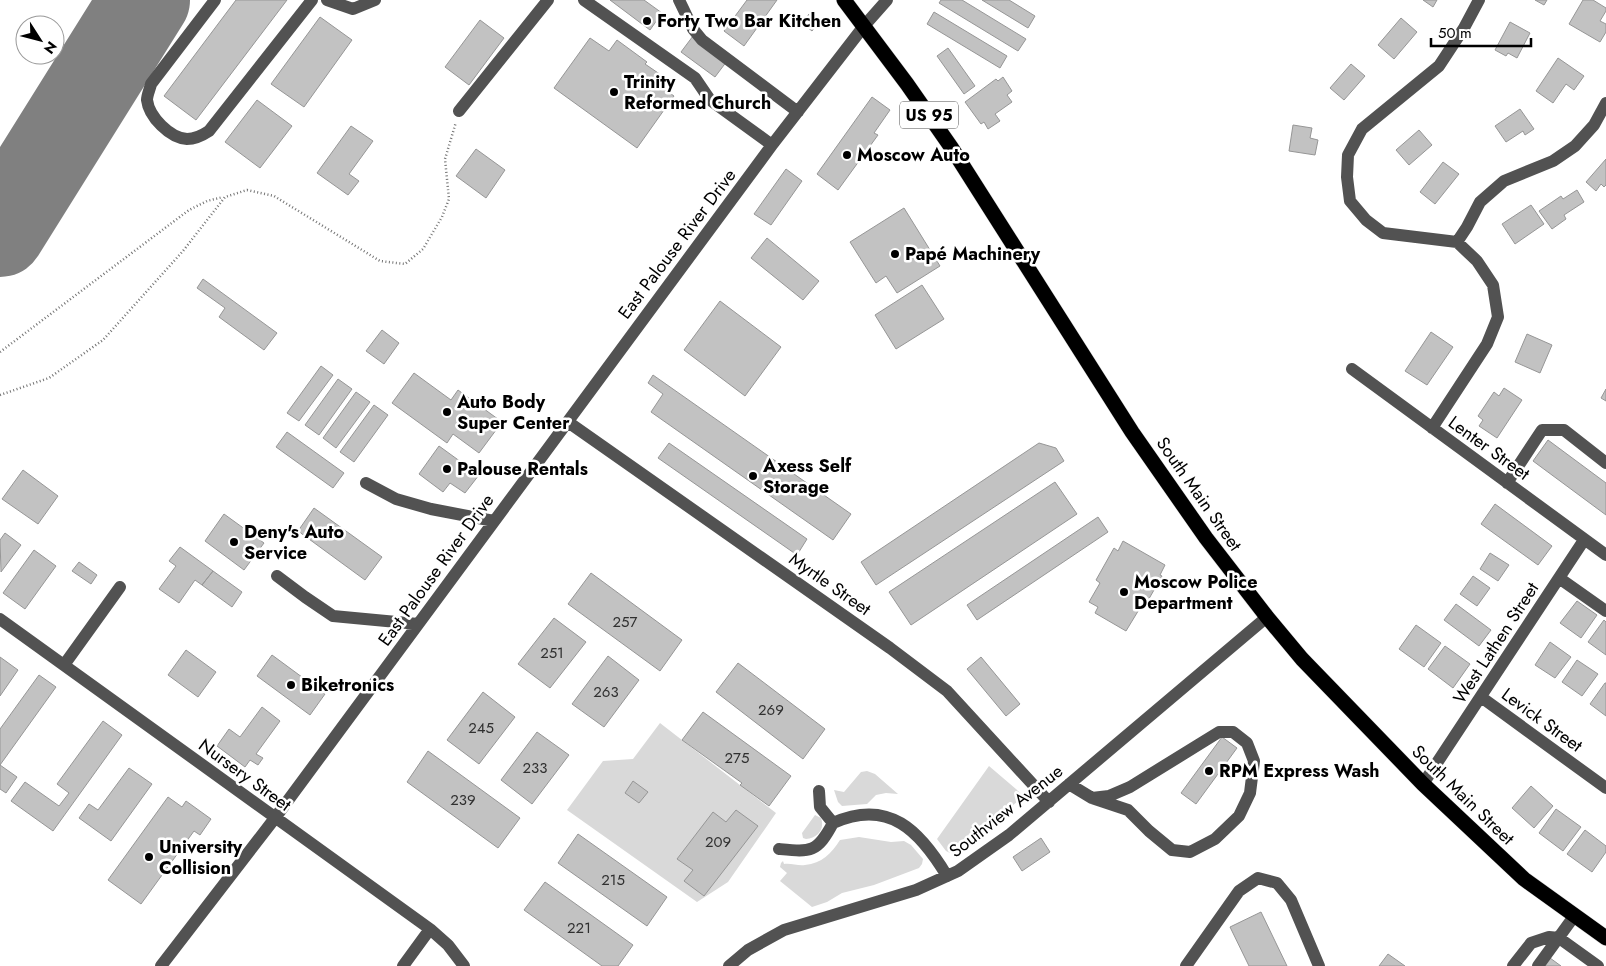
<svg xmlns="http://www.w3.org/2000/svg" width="1606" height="966" font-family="Jost,sans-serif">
<rect width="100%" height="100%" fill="#fff"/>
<path fill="#d9d9d9" d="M 660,723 L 776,813 L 728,882 L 697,902 L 567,810 L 603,761 L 633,759 Z
M 989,766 L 1024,796 L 988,826 L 950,853 L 946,851 L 937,839 Z
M 867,771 L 875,774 L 898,794 L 886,793 L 876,795 L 867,804 L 842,806 L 838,802 L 834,790 L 844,792 L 861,772 Z
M 815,815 L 821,818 C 825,829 818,838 806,839 L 803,838 L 802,833 Z
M 859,837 L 891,842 L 904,841 L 911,845 L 923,859 L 922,864 L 919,868 L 874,885 L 842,893 L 827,902 L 812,907 L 780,881 L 787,873 L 780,867 L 781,863 L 783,861 L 784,864 C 791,863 798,866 805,865 C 822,863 831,854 840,840 Z"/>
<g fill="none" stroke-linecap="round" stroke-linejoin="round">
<path stroke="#808080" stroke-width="90" d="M 0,232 L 145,0"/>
</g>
<path fill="#c2c2c2" stroke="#969696" d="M 236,0 L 287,0 L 196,120 L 164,96 Z
M 610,0 L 644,0 L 662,13 L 650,30 Z
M 747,0 L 777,0 L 744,46 L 724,31 Z
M 941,0 L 962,0 L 1026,39 L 1018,51 L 939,3 Z
M 982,0 L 1009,0 L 1035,16 L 1028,28 Z
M 1423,0 L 1437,0 L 1433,7 Z
M 1535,0 L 1547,0 L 1544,5 Z
M 1583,0 L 1593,0 L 1606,8 L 1606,11 L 1600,21 L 1606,24 L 1606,32 L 1600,42 L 1569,24 Z
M 934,12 L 1007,56 L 1000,68 L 927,24 Z
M 809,14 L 819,22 L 812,31 L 802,23 Z
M 320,17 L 352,40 L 304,107 L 271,84 Z
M 1401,18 L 1417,32 L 1394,59 L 1378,45 Z
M 480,20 L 504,38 L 469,85 L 445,67 Z
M 1510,22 L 1530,33 L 1517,58 L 1508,53 L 1506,56 L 1495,50 Z
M 693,36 L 727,61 L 715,77 L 681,52 Z
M 590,38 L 609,51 L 617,40 L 647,62 L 645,64 L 664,77 L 658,85 L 674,96 L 637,148 L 554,88 Z
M 948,48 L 975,86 L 964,94 L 937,56 Z
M 1558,58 L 1584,76 L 1574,90 L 1566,84 L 1553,103 L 1536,91 Z
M 1351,64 L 1365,76 L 1344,100 L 1330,88 Z
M 1003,77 L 1012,91 L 1007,95 L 1012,102 L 995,114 L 1000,121 L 988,129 L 984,122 L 981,124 L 965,102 L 996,79 L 998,81 Z
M 872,97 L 890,110 L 874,133 L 878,135 L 838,190 L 817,174 Z
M 257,100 L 292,126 L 260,168 L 225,142 Z
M 1520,109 L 1534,129 L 1525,135 L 1523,131 L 1506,142 L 1495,126 Z
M 1293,125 L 1312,128 L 1310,138 L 1318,140 L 1315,155 L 1289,151 Z
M 351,126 L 373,141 L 349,174 L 359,181 L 348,195 L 317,173 Z
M 1419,130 L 1432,145 L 1409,165 L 1396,150 Z
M 476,149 L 505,170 L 486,198 L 456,176 Z
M 1606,159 L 1606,185 L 1604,187 L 1601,184 L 1596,191 L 1586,182 Z
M 1443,162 L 1459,174 L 1435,204 L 1420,192 Z
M 786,169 L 802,181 L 771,225 L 754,214 Z
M 1577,190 L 1584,202 L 1564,215 L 1566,219 L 1552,229 L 1539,211 L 1561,196 L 1563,199 Z
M 1531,205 L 1544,224 L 1515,244 L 1502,224 Z
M 904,208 L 940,266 L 897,293 L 886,276 L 876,283 L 850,242 Z
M 767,238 L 819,281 L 803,300 L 751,258 Z
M 203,279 L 277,333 L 264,350 L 219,317 L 225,308 L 197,288 Z
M 922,285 L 944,319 L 896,349 L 875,315 Z
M 720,301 L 781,347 L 745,396 L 684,350 Z
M 382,330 L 399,343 L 384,364 L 366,351 Z
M 1431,332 L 1453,347 L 1427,385 L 1405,371 Z
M 1527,334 L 1552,345 L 1540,373 L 1515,362 Z
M 321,366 L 333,375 L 299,421 L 287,413 Z
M 414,373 L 451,400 L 458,390 L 502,422 L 479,453 L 453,434 L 447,443 L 392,403 Z
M 653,375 L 851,514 L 833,540 L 651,412 L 663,394 L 648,383 Z
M 338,379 L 352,389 L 319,435 L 305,425 Z
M 1504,388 L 1522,400 L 1497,438 L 1479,426 L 1483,420 L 1478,416 L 1494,392 L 1499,396 Z
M 1606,389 L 1606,401 L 1601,398 Z
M 356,392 L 370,402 L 336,448 L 323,438 Z
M 374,405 L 388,415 L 354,462 L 340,452 Z
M 287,432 L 344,473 L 333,488 L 276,447 Z
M 1548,440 L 1606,483 L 1606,515 L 1533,461 Z
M 669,443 L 807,539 L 797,555 L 658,458 Z
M 1039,443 L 1056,448 L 1064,461 L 876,585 L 861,562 Z
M 439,446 L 479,475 L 465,493 L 450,483 L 443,492 L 419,474 Z
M 23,470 L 58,496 L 38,524 L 2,499 Z
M 1055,482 L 1077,514 L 911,625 L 889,592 Z
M 1495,504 L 1552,546 L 1538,565 L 1481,524 Z
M 314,508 L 382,557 L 365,580 L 298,531 Z
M 224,514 L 264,543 L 244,570 L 205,541 Z
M 1098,517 L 1108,532 L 977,620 L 967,605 Z
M 5,533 L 21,545 L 1,572 L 0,540 Z
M 1123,541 L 1165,565 L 1160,575 L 1162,576 L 1146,604 L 1143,603 L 1126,631 L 1095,613 L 1098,607 L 1089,602 L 1100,583 L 1096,580 L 1114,548 L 1118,551 Z
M 180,547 L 213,571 L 202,585 L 195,580 L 179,603 L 159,589 L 176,566 L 169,561 Z
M 34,550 L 56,566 L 25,609 L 3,593 Z
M 1490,553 L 1509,565 L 1498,581 L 1480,569 Z
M 79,562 L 97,575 L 91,584 L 72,571 Z
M 213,571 L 242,592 L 232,607 L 202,585 Z
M 591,573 L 682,640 L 660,671 L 568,604 Z
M 1473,576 L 1490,588 L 1477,606 L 1460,594 Z
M 1577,601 L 1597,615 L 1581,638 L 1560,623 Z
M 1456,604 L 1491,630 L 1479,646 L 1444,620 Z
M 554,618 L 586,642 L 550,688 L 518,664 Z
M 1604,620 L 1606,622 L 1606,655 L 1588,642 Z
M 1416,625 L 1441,643 L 1424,667 L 1399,649 Z
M 1550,642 L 1571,657 L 1555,678 L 1535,665 Z
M 1445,646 L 1470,664 L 1453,688 L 1428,669 Z
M 186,650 L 216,672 L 198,697 L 168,675 Z
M 272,655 L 325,694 L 310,715 L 257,676 Z
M 608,656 L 639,680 L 604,727 L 572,704 Z
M 0,657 L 18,670 L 0,696 Z
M 981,657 L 1020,704 L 1006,716 L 967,669 Z
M 1577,660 L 1598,674 L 1582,696 L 1562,682 Z
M 738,663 L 825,729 L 803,759 L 716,692 Z
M 39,675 L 56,687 L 0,765 L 17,777 L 6,793 L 0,789 L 0,729 Z
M 1605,683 L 1606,683 L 1606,716 L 1590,704 Z
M 483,692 L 515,717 L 479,764 L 447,740 Z
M 262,707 L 280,721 L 256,754 L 263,758 L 258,765 L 250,760 L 245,767 L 217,746 L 229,729 L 240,737 Z
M 703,712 L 791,776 L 769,806 L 740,785 L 742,783 L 682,740 Z
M 103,721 L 122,735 L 53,831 L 11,801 L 25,782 L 59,806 L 69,793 L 57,784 Z
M 537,732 L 569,755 L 532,804 L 501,780 Z
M 1222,737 L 1237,748 L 1196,804 L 1181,793 Z
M 428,751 L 520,818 L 498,848 L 407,782 Z
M 129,768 L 152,784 L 111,841 L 79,818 L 89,804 L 98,810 Z
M 633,781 L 648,792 L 639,803 L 625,793 Z
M 1531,786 L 1553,806 L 1534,828 L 1512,808 Z
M 168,797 L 182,807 L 186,801 L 211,819 L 200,835 L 194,831 L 141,904 L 108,880 Z
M 1556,809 L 1581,827 L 1563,851 L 1539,833 Z
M 736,810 L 758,826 L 704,896 L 684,881 L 693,870 L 677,859 L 713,812 L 726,822 Z
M 1585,830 L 1606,846 L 1606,852 L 1592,872 L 1567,854 Z
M 578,834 L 667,897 L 647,926 L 558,863 Z
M 1041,838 L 1050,852 L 1022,871 L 1013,857 Z
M 545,882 L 633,945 L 618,966 L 602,966 L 524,910 Z
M 1261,912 L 1287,966 L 1249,966 L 1230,927 Z
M 1388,954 L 1405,966 L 1379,966 Z
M 1550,958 L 1561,966 L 1544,966 Z"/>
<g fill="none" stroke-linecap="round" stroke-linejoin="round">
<g stroke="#dbdbdb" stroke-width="16">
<path id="highway" d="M 844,0 L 907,84 L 951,147 L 1132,432 L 1206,538 L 1267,617 L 1302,659 L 1423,784 L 1524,879 L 1606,938"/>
</g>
<path stroke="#747474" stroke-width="2.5" stroke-dasharray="1 2.5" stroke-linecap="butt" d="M 0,352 L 189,210 L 207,201 L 223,197
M 0,395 L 49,378 L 103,340 L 183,251 L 225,197 L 247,190 L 274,196 L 380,261 L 405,264 L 423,249 L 442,217 L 449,199 L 445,159 L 456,122"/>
<path stroke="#525252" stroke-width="12" d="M 215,0 L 151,84 C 150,89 147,95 147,100 C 149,117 170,138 187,139 C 195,139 203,135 209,131 L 312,0
M 327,0 L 353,9 L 375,0
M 584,0 L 695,78 L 710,100 L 772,145
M 679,0 L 693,29 L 702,40 L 798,112
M 459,111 L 548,0
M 1457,242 L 1467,227 L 1480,202 L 1504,181 L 1553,161 L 1575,146 L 1594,125 L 1606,103
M 1352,369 L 1606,555
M 568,422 L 890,648 L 947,691 L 1049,802
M 1432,428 L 1487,344 L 1498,317 L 1493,285 L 1477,261 L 1457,242 L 1383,233 L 1366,220 L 1350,201 L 1347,177 L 1348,155 L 1362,129 L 1439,66 L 1464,28 L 1479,0
M 366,483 L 396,499 L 431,509 L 494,521
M 1507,483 L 1542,430 L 1564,430 L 1606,463
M 277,576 L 305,597 L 333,616 L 418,624
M 1559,578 L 1606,611
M 0,619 L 430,929 L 448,945 L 464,966
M 64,665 L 120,587
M 1481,697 L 1606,788
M 1069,784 L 1092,798 L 1128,810 L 1149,831 L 1172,850 L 1190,852 L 1215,839 L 1239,816 L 1250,793 L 1254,761 L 1247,743 L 1233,732 L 1219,732 L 1130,787 L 1109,796 L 1092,798
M 1423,784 L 1584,540
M 819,791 L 820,807 L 833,823 C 889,798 920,831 947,876
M 779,849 C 811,852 817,853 833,823
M 161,966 L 275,818 L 772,145 L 864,26 L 887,0
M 403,966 L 430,929
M 729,966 L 748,950 L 784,930 L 916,890 L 958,871 L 1009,835 L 1267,617
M 1186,966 L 1239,891 L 1258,878 L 1277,883 L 1291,900 L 1319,966
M 1513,966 L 1531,943 L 1549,937 L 1559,938 L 1598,966
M 1538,966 L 1575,915"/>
<use href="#highway" stroke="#000" stroke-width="15"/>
</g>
<g fill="#000" stroke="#fff" stroke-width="2">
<circle cx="647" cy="21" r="5"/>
<circle cx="614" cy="92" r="5"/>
<circle cx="847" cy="155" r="5"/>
<circle cx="895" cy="254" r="5"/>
<circle cx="447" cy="412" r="5"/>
<circle cx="447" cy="469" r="5"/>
<circle cx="753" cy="476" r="5"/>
<circle cx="234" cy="542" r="5"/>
<circle cx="1124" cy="592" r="5"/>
<circle cx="291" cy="685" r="5"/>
<circle cx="1209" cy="771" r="5"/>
<circle cx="149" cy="857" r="5"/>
</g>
<g text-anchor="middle" stroke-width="5" stroke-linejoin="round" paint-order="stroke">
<g font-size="15" fill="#303030">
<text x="625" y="627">257</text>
<text x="552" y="658">251</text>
<text x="606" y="697">263</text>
<text x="771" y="715">269</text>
<text x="481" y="733">245</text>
<text x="737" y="763">275</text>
<text x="535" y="773">233</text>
<text x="463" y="805">239</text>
<text x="718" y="847">209</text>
<text x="613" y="885">215</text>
<text x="579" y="933">221</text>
</g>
<rect fill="#fff" stroke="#4c4c4c" stroke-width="1" x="900" y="101.5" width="58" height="27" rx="4"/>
<g font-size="16" font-weight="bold" fill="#000">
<text x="929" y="121">US 95</text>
</g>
<g font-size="18" font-weight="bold" fill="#000" stroke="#fff" text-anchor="start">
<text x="657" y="27">Forty Two Bar Kitchen</text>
<text x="624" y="88">Trinity<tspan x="624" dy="21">Reformed Church</tspan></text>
<text x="857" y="161">Moscow Auto</text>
<text x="905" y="260">Papé Machinery</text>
<text x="457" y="408">Auto Body<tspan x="457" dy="21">Super Center</tspan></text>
<text x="763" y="472">Axess Self<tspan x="763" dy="21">Storage</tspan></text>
<text x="457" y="475">Palouse Rentals</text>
<text x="244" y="538">Deny's Auto<tspan x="244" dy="21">Service</tspan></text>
<text x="1134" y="588">Moscow Police<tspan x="1134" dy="21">Department</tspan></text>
<text x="301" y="691">Biketronics</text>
<text x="1219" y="777">RPM Express Wash</text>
<text x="159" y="853">University<tspan x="159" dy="21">Collision</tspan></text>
</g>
<g font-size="18" fill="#000" stroke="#fff">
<text transform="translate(677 244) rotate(-53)" y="6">East Palouse River Drive</text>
<text transform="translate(1489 448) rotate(36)" y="6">Lenter Street</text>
<text transform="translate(1199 494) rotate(55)" y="6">South Main Street</text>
<text transform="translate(436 570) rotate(-54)" y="6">East Palouse River Drive</text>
<text transform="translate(830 584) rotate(35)" y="6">Myrtle Street</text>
<text transform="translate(1496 643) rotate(-57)" y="6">West Lathen Street</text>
<text transform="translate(1542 720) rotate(36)" y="6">Levick Street</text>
<text transform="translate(245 775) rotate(36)" y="6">Nursery Street</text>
<text transform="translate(1463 795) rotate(44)" y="6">South Main Street</text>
<text transform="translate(1006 811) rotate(-38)" y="6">Southview Avenue</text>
</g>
</g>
<g transform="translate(40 40) rotate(126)"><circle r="24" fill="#ffffff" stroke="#999999"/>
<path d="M0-4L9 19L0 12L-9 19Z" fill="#000000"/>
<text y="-8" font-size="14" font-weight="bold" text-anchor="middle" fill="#000000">N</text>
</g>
<path d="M1431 38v8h100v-8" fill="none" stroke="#000000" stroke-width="2.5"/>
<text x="1438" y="38" font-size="15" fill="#000000" stroke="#ffffff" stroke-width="4" paint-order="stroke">50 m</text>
</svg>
